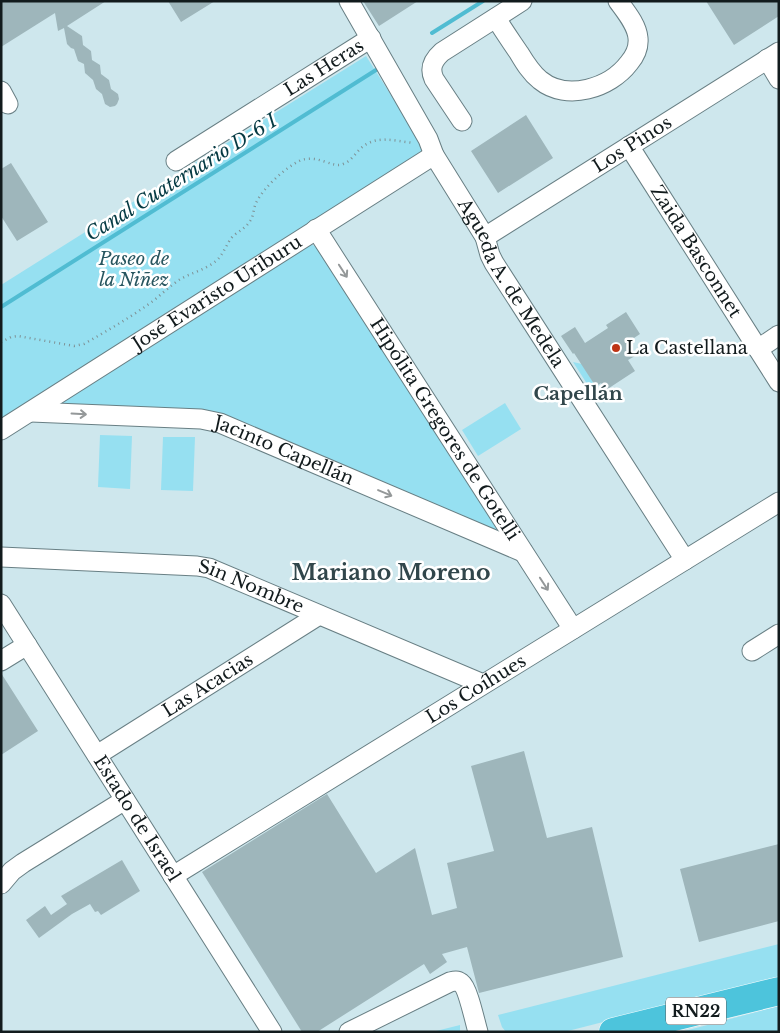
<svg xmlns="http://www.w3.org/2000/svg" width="780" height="1033" font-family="'Libre Baskerville',serif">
<rect width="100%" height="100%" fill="#cee7ed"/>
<path fill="#96e0f1" d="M 366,56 L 421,142 L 423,149 L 422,151 L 1,421 L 1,285 L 171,178 Z
M 310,244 L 317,247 L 497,527 L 496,531 L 221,415 L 60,404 L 60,403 Z
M 573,362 L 582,364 L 596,387 L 591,390 Z
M 505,403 L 521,429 L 478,456 L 462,430 Z
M 100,435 L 132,436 L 130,489 L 98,487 Z
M 163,437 L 195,437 L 193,491 L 161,490 Z
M 779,944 L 779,977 L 564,1032 L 506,1032 L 502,1027 L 498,1015 Z
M 779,1006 L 779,1032 L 681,1032 Z
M 460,1025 L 460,1032 L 432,1032 Z"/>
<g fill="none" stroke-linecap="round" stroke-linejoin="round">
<path stroke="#50bcd2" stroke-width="4" d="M 432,33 L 483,1
M 1,307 L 376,70"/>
</g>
<path fill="#9eb6bb" d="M 1,1 L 106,1 L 67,26 L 82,36 L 83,45 L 91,51 L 92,60 L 100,65 L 101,74 L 109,80 L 111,89 L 118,94 L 119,99 L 117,104 L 115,106 L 110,107 L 105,104 L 102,94 L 96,89 L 93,80 L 85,73 L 84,64 L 78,61 L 74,49 L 71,48 L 67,44 L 64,28 L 58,31 L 55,13 L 1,47 Z
M 168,1 L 215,1 L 181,22 Z
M 363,1 L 418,1 L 379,26 Z
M 706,1 L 779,1 L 779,16 L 734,45 Z
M 526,115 L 553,158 L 498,193 L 471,151 Z
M 11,163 L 48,222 L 17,241 L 1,216 L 1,169 Z
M 626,312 L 640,334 L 631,340 L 633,343 L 629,346 L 635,356 L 628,360 L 635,371 L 606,390 L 601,383 L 596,387 L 574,353 L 573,354 L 561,336 L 575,327 L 585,343 L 608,328 L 606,325 Z
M 1,673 L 38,731 L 1,755 Z
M 524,751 L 547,838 L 592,827 L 623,957 L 479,993 L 467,947 L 442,954 L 447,962 L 430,974 L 424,964 L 317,1032 L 302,1032 L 202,872 L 327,794 L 376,873 L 415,848 L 432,915 L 457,908 L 447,863 L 494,851 L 471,766 Z
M 779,844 L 779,921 L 699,942 L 680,869 Z
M 122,860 L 140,891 L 101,915 L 98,911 L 95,912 L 90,904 L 72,914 L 39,938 L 26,920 L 45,906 L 51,915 L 67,904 L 61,896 Z"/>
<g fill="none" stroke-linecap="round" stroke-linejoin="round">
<g stroke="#687f84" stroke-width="21">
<g id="minor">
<path id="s1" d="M 349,1 L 428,139 L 434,155 L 485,237 L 490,255 L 494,263 L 685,560"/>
<path d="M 496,18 C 503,30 511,41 519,53 C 525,63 531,73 540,80 C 567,102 610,88 629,63 C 635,56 639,48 638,38 C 637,25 626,12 618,1"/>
<path d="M 767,59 L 779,79"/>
<path d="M 1,91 L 8,104"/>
<path d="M 462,121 L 434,79 C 429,68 433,60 442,52 L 522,1"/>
<path id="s2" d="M 629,146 L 779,382"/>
<path id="s3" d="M 176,161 L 371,38"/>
<path id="s4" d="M 316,229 L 573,629"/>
<path id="s5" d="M 485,237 L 779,52"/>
<path d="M 758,349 L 779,335"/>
<path id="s6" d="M 31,412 L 201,419 L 220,423 L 523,552"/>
<path id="s7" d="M 1,430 L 434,155"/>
<path id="s8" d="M 1,557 L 197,566 L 209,568 L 483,684"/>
<path id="s9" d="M 1,604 L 272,1032"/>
<path d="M 752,651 L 779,634"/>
<path d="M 1,661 L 27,645"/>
<path id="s10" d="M 97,755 L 319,615"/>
<path id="s11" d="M 173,876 L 779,502"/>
<path d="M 1,884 L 12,871 L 23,863 L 125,800"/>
<path d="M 349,1032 L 450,982 C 454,981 457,980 461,983 C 468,988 475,1022 478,1032"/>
</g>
</g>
<g stroke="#fff" stroke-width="29">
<path id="highway" d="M 613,1032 L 779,991"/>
</g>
<path stroke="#7e9195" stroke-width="2.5" stroke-dasharray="1 4" stroke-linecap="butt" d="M 1,342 L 11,337 L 18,336 L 74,346 L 84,344 C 105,332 126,320 146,306 C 157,299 167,288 179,280 C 190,273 205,270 216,261 C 224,254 226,244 233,236 C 239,231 246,228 250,221 C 254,216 253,209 256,203 C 263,188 284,169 299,161 C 317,153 333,169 343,164 C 350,162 355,154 360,149 C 376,134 394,141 414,143"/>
<use href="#minor" stroke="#fff" stroke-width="19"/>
<use href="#highway" stroke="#4dc4dc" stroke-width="28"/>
</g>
<defs><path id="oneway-shaft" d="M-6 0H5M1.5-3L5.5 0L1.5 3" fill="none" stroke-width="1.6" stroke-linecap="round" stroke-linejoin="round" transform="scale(1.25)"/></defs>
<g stroke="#949899">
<use href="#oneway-shaft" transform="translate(343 271) rotate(57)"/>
<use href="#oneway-shaft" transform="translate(79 414) rotate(3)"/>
<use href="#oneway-shaft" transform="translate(385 493) rotate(23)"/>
<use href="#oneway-shaft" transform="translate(544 584) rotate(57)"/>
</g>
<circle fill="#be3415" stroke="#fff" stroke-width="2" cx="616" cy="348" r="5"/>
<g text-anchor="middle" stroke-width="5" stroke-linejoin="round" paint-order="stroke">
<rect fill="#fff" stroke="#595f61" stroke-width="1" x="666" y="997.5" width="60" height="27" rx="4"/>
<g font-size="16" font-weight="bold" fill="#121b1d">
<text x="696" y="1017">RN22</text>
</g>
<g font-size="18" fill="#121b1d" stroke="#fff">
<text dy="6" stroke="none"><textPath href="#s3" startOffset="175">Las Heras</textPath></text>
<text dy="6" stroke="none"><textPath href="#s5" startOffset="174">Los Pinos</textPath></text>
<text dy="6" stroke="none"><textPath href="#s2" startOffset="125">Zaida Basconnet</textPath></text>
<text dy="6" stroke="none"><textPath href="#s1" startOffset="326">Agueda A. de Medela</textPath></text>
<text dy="6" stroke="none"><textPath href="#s7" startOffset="256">José Evaristo Uriburu</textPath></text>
<text dy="6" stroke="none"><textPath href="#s4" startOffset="238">Hipólita Gregores de Gotelli</textPath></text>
<text dy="6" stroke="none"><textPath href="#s6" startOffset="259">Jacinto Capellán</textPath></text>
<text dy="6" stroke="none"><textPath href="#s8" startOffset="254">Sin Nombre</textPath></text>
<text dy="6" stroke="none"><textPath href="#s10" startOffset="131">Las Acacias</textPath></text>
<text dy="6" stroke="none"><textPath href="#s11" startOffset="356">Los Coíhues</textPath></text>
<text dy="6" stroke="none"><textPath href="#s9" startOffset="254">Estado de Israel</textPath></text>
</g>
<g font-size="18" font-style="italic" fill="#27555f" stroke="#fff">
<text x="134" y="265">Paseo de<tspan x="134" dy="21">la Niñez</tspan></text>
</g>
<g font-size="18" fill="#121b1d" stroke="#fff" text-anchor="start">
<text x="626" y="354">La Castellana</text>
</g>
<g font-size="19" font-style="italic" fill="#053a43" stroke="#fff">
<text transform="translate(181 177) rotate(-32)" y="7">Canal Cuaternario D-6 I</text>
</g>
<g font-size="19" font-weight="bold" fill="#31464b" stroke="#fff">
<text x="578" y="400">Capellán</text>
</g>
<g font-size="22" font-weight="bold" fill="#31464b" stroke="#fff">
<text x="391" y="580">Mariano Moreno</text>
</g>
</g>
<rect width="780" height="1033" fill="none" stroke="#121b1d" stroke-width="5"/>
</svg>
